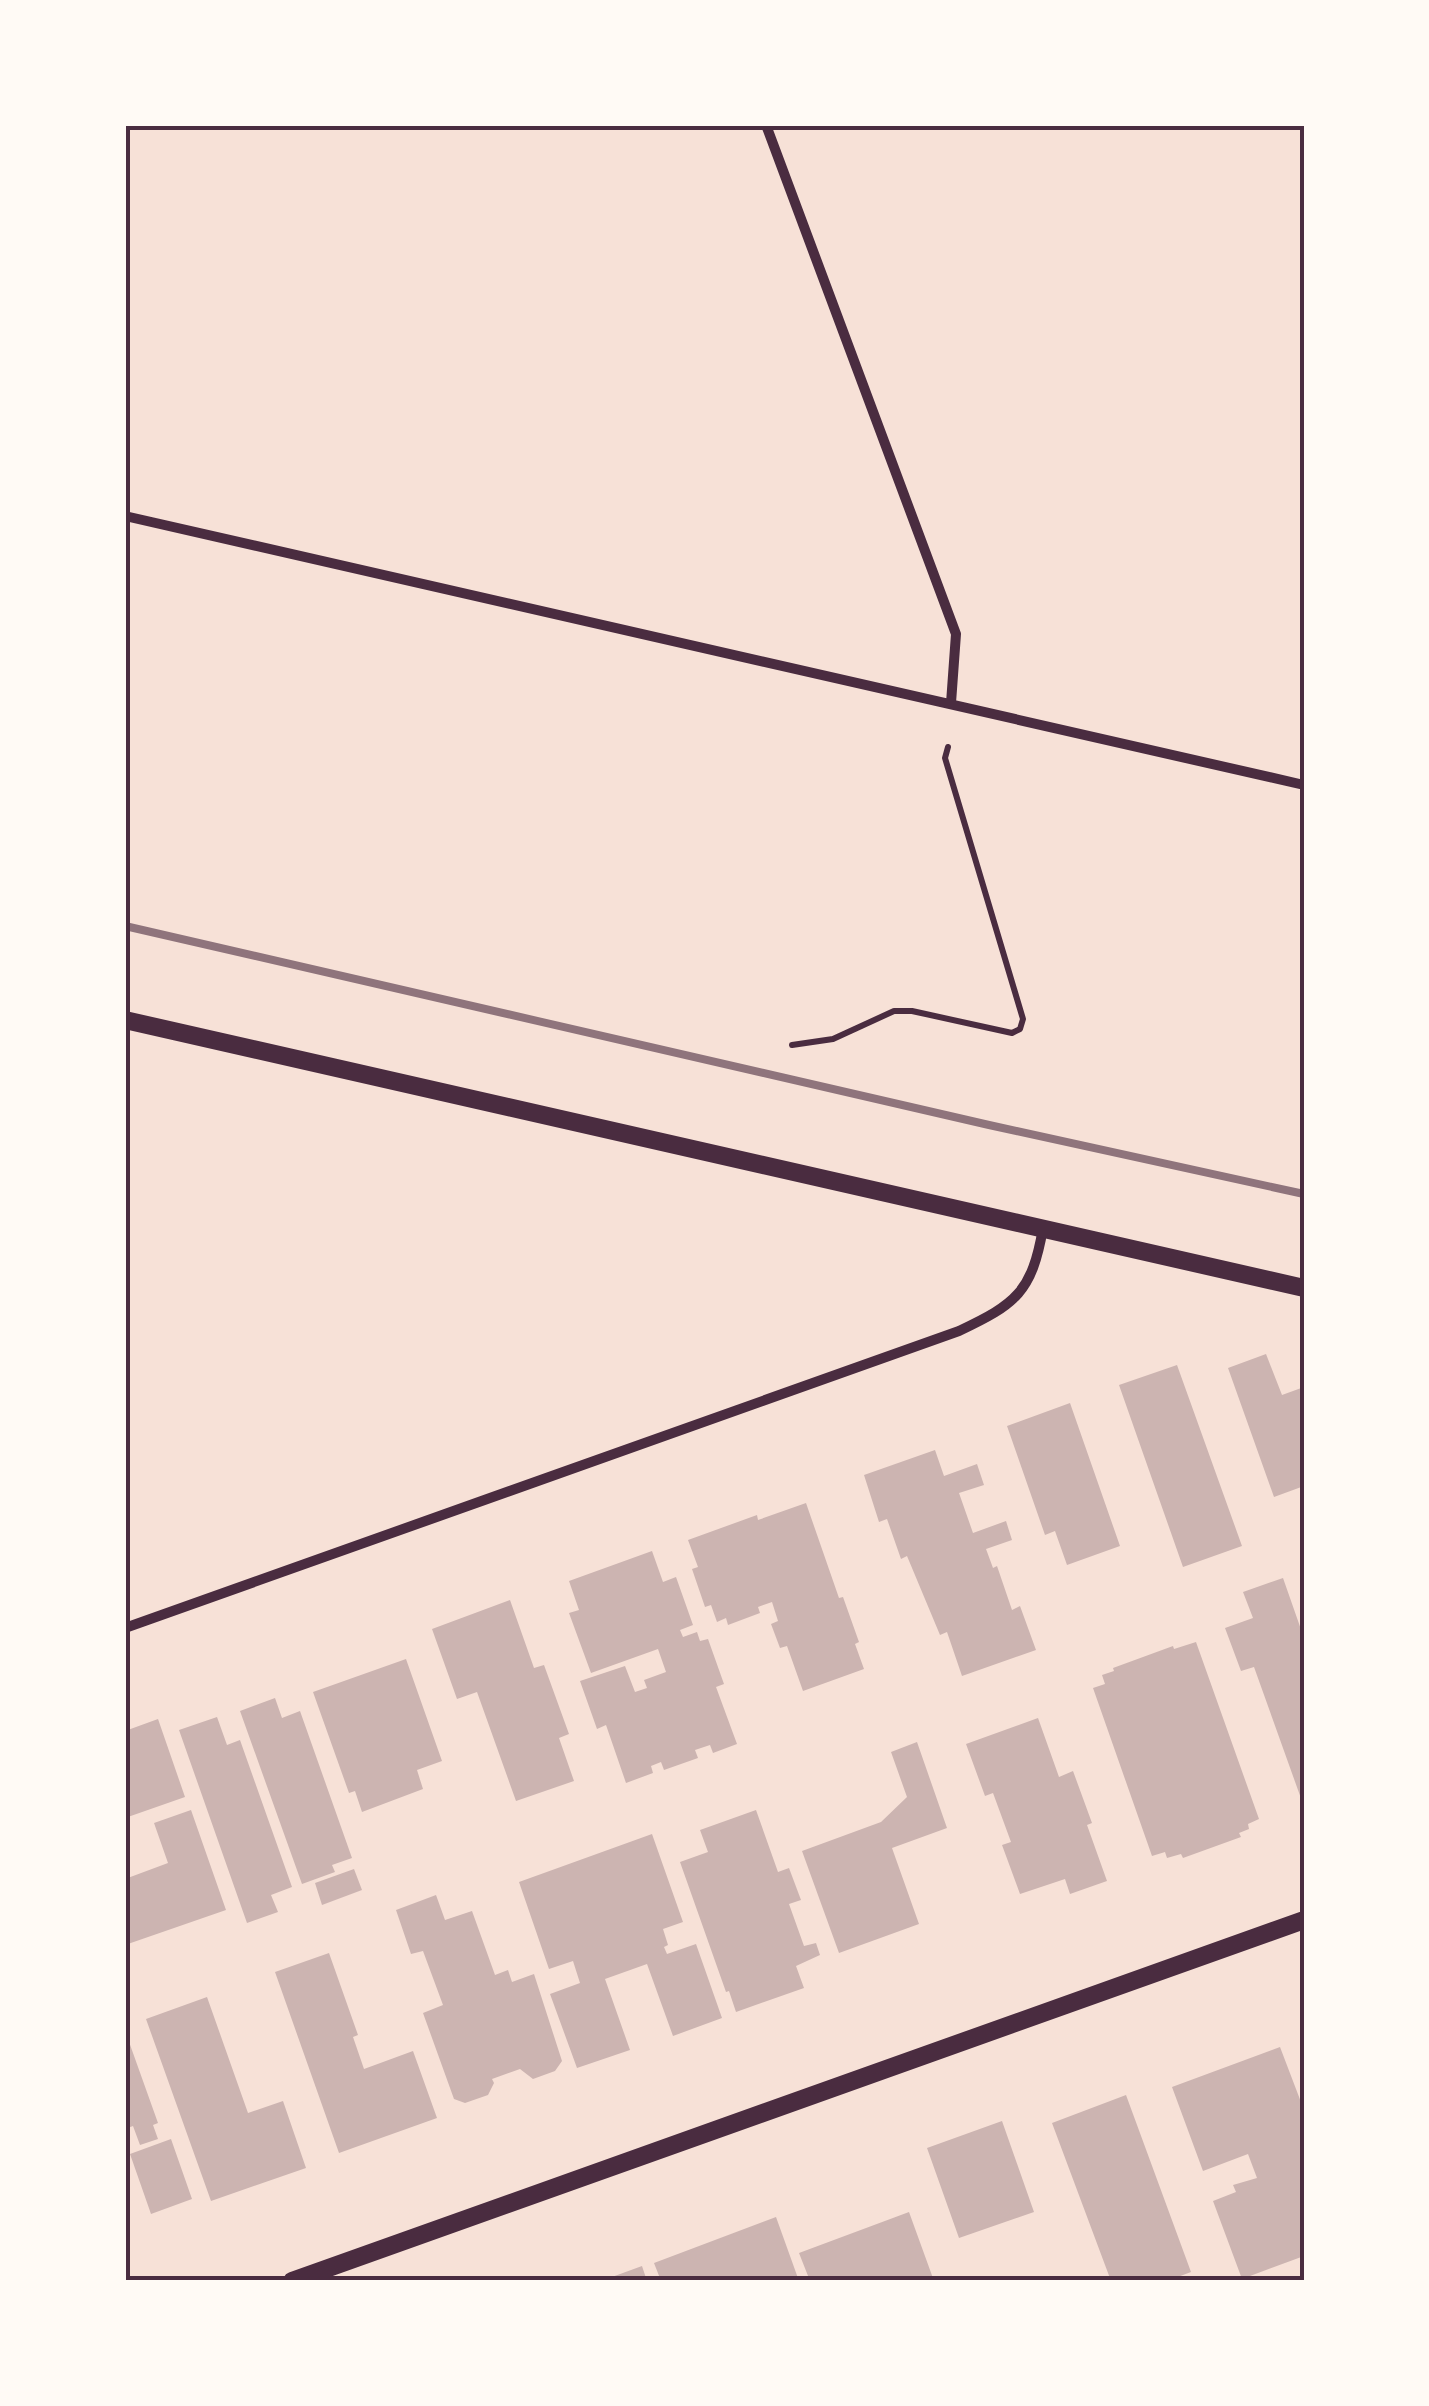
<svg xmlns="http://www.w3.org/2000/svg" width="1429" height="2406" font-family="Overpass,sans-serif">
<rect width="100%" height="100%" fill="#f7e1d7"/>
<path fill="#ccb4b1" d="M 1266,1354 L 1282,1395 L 1304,1387 L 1304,1486 L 1274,1497 L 1228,1368 Z
M 1177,1365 L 1242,1546 L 1183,1567 L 1119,1385 Z
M 1070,1403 L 1120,1546 L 1067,1565 L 1055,1531 L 1045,1535 L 1007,1426 Z
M 935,1450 L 944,1476 L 977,1464 L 984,1485 L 959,1493 L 973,1533 L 1006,1521 L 1012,1540 L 986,1549 L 993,1568 L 997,1566 L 1012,1610 L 1020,1606 L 1036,1650 L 962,1676 L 947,1632 L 940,1635 L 907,1556 L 901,1559 L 887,1519 L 879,1522 L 864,1475 Z
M 806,1503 L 839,1598 L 843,1597 L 859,1642 L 855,1644 L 864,1669 L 803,1691 L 787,1646 L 780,1648 L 771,1624 L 778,1621 L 772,1602 L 758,1607 L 760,1613 L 728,1625 L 726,1618 L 717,1622 L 711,1605 L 705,1607 L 692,1569 L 698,1567 L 688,1540 L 757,1515 L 758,1520 Z
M 652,1551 L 663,1582 L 676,1577 L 693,1625 L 680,1630 L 683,1637 L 697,1632 L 700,1641 L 708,1639 L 724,1684 L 716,1687 L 737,1744 L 713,1753 L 710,1745 L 695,1750 L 698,1758 L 664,1770 L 661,1762 L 651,1766 L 653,1773 L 626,1783 L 606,1725 L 597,1729 L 580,1681 L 625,1666 L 635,1692 L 647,1688 L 644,1680 L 666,1672 L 658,1649 L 591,1673 L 569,1613 L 579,1610 L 569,1581 Z
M 1283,1578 L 1304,1638 L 1303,1804 L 1254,1667 L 1241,1671 L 1225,1628 L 1253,1618 L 1243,1592 Z
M 510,1600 L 534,1668 L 544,1665 L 569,1734 L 559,1738 L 574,1781 L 516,1801 L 477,1692 L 457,1699 L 432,1629 Z
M 1196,1642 L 1259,1819 L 1248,1824 L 1249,1829 L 1239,1833 L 1241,1837 L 1183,1858 L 1181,1854 L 1167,1858 L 1165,1852 L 1152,1856 L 1093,1688 L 1105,1684 L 1102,1675 L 1114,1671 L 1113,1668 L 1173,1646 L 1174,1649 Z
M 406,1659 L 442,1761 L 417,1770 L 423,1789 L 362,1812 L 355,1791 L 349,1793 L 313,1692 Z
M 275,1698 L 282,1718 L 300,1711 L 352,1858 L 332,1865 L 335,1872 L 302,1884 L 240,1711 Z
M 217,1717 L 227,1745 L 240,1740 L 292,1887 L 271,1895 L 278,1912 L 247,1923 L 179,1730 Z
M 1038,1718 L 1059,1777 L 1073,1771 L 1092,1823 L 1087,1825 L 1107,1881 L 1070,1894 L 1065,1879 L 1020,1894 L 1002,1845 L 1011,1842 L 993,1793 L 985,1796 L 966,1744 Z
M 158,1719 L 185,1797 L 125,1818 L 125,1731 Z
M 917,1742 L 947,1828 L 892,1848 L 919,1924 L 839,1953 L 802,1851 L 881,1822 L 907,1797 L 891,1752 Z
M 191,1810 L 226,1910 L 125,1945 L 125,1879 L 168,1863 L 154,1823 Z
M 756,1810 L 778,1872 L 789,1868 L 801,1900 L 789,1904 L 804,1946 L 816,1943 L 820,1955 L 796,1966 L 804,1988 L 736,2012 L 729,1991 L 726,1992 L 680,1862 L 708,1852 L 700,1830 Z
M 652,1834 L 683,1922 L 663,1929 L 668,1945 L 664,1947 L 667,1954 L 696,1944 L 722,2018 L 673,2036 L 647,1964 L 605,1979 L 630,2050 L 577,2068 L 550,1994 L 580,1983 L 573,1961 L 549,1969 L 519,1882 Z
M 354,1869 L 362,1890 L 322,1905 L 315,1883 Z
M 436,1895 L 445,1920 L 472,1911 L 495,1975 L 508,1970 L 512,1982 L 534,1974 L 562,2061 L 555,2071 L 533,2079 L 520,2069 L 492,2079 L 494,2083 L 488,2095 L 465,2103 L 454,2099 L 423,2013 L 443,2005 L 423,1951 L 411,1954 L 396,1910 Z
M 329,1953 L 358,2035 L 353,2037 L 364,2069 L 413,2051 L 437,2118 L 339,2153 L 275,1972 Z
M 207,1997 L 248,2113 L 283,2101 L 306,2168 L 211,2201 L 146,2019 Z
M 128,2039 L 158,2123 L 153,2125 L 158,2139 L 140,2145 L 133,2126 L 125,2129 L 125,2040 Z
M 1280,2047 L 1304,2110 L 1304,2256 L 1242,2279 L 1213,2201 L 1236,2192 L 1233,2185 L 1257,2178 L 1248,2154 L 1203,2171 L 1172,2087 Z
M 1126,2095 L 1191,2272 L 1167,2281 L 1111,2281 L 1052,2123 Z
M 1002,2121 L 1034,2212 L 959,2238 L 927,2148 Z
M 171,2139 L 192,2199 L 151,2214 L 130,2154 Z
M 909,2212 L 934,2281 L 810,2281 L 799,2253 Z
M 776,2217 L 799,2281 L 661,2281 L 654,2263 Z
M 642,2266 L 647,2281 L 601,2281 Z"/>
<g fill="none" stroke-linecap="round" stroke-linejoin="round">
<path stroke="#4a2c40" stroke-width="6" d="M 792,1045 L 833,1039 L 894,1011 L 912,1011 L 1012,1033 L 1020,1029 L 1023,1019 L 945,758 L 948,747"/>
<path stroke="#4a2c40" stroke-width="10" d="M 766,125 L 956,634 L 951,703
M 125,516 L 1304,785
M 125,1628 L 959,1331 C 1016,1304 1032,1292 1043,1228"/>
<path stroke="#4a2c40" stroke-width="18" d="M 125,1020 L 1304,1288
M 292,2281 L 1304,1920"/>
<path stroke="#8f747c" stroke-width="8" d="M 125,926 L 989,1125 L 1304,1194"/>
</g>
<rect width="1429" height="2406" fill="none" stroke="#fffaf5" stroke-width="255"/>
<rect x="128" y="128" width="1174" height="2150" fill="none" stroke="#4a2c40" stroke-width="4"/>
</svg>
